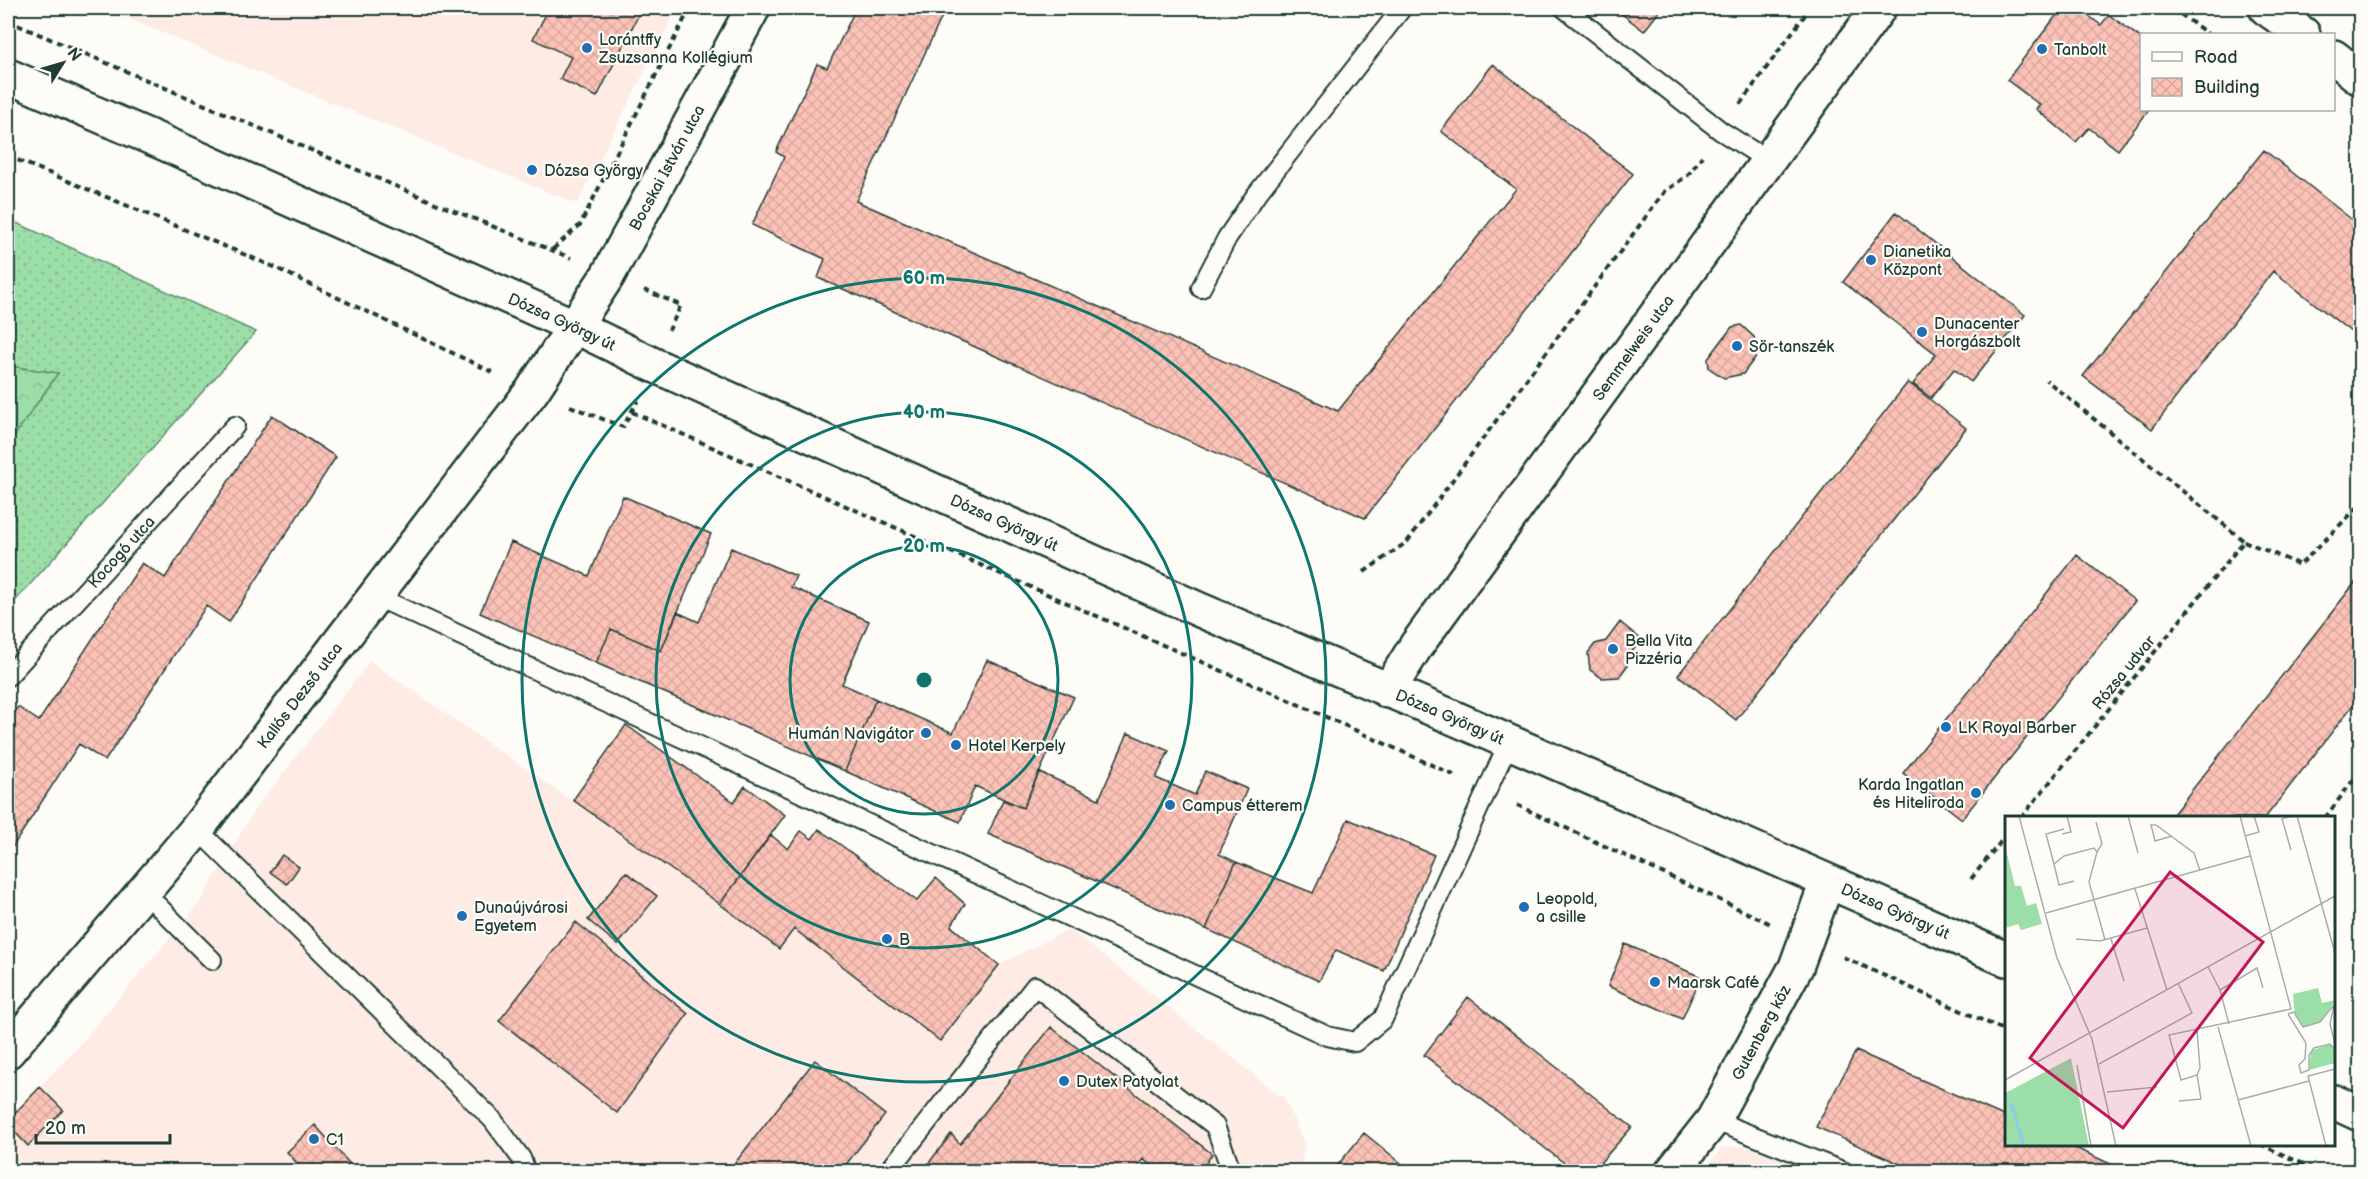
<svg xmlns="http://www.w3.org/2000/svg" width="2368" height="1179" font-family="'Balsamiq Sans',sans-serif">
<defs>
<pattern id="grass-dots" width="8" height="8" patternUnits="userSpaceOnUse" patternTransform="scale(1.5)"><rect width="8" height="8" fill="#9bdea8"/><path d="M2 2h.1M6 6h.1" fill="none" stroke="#85bf91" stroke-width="1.8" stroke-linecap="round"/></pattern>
<pattern id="forest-crowns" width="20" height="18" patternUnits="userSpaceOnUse" patternTransform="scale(1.5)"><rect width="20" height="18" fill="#9bdea8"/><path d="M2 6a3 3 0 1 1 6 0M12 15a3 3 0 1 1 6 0" fill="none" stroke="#85bf91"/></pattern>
<pattern id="building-cross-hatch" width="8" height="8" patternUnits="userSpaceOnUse" patternTransform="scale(1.5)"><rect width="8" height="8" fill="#fdc2b7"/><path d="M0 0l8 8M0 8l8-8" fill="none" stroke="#d8a89e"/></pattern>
</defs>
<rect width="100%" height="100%" fill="#fdfcf7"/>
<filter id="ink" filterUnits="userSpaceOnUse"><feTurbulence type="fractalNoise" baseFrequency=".0167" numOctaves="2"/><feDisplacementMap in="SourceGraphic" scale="12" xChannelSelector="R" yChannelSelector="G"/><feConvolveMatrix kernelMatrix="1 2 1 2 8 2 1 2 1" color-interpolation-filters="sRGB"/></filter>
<g filter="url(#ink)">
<path fill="#fdebe4" d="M 103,8 L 677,8 L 577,204 Z
M 370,661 L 720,904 L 779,949 L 794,929 L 940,1041 L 1000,964 L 1066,931 L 1073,932 L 1285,1099 L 1304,1144 L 1301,1172 L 8,1172 L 8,1120 L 77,1048 L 202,900 L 254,811 Z
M 1742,1146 L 1766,1153 L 1808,1171 L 1704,1171 L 1722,1148 Z"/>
<path fill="url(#grass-dots)" stroke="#5d8e6e" stroke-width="1.5" d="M 8,219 L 256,332 L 8,609 L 8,445 L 58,373 L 8,366 Z"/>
<path fill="url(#forest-crowns)" stroke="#5d8e6e" stroke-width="1.5" d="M 8,366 L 58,373 L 8,445 Z"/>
<path fill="url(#building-cross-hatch)" stroke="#1f3d34" stroke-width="1.5" d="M 549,8 L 642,8 L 597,97 L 560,79 L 571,57 L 533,39 Z
M 856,8 L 946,8 L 856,201 L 1338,411 L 1516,189 L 1441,131 L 1493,64 L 1633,174 L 1365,518 L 818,278 L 825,259 L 752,225 L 784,157 L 776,152 L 817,64 L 827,68 Z
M 1614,8 L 1662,8 L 1644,31 Z
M 2062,8 L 2078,8 L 2101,25 L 2109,15 L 2142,39 L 2142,110 L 2149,110 L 2118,150 L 2089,128 L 2076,142 L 2036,109 L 2040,105 L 2007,80 Z
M 2264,150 L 2360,226 L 2360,339 L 2273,271 L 2152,429 L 2083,376 Z
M 1896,212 L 2025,315 L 1971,382 L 1954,369 L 1931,398 L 1913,384 L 1936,354 L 1843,282 Z
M 1741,325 L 1754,337 L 1757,355 L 1743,374 L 1724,378 L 1709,368 L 1708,359 L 1732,327 Z
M 1908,382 L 1966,428 L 1736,720 L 1678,675 Z
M 272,415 L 336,457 L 229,622 L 206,606 L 105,761 L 79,744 L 8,854 L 8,723 L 18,707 L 39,721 L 142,563 L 165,578 Z
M 623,496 L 711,534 L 661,651 L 611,629 L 596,663 L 480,613 L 511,542 L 589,576 Z
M 731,548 L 796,576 L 791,587 L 869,621 L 842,684 L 876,699 L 845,771 L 596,663 L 611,629 L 661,651 L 677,612 L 699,622 Z
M 2077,555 L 2135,601 L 1962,819 L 1903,773 Z
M 2358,579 L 2360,581 L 2360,696 L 2265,818 L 2170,818 Z
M 1620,622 L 1642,640 L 1627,657 L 1627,666 L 1619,677 L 1602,678 L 1590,670 L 1588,653 L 1595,644 L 1606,641 Z
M 987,660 L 1074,697 L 1023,808 L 975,786 L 960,822 L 845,771 L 876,699 L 953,733 Z
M 626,725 L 734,802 L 745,786 L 785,815 L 720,904 L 573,800 Z
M 1128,733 L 1169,751 L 1156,778 L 1195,795 L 1205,771 L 1247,789 L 1219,854 L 1236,862 L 1206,929 L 988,834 L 1003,800 L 1023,808 L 1039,772 L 1099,799 Z
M 1348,819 L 1434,855 L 1384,971 L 1336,950 L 1319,981 L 1206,929 L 1236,862 L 1313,893 Z
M 819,829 L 917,901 L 936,878 L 965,904 L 951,926 L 999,965 L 940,1041 L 794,929 L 779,949 L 720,904 L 771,835 L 788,849 L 801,831 L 812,839 Z
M 282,855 L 299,867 L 287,884 L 270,872 Z
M 626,872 L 657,896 L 618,945 L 588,920 Z
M 576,922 L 688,1014 L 617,1113 L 499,1021 Z
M 1625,944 L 1701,977 L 1682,1019 L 1608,986 Z
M 1468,997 L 1632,1127 L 1592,1172 L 1576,1172 L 1424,1055 Z
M 1051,1027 L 1212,1154 L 1200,1172 L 1159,1172 L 1143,1159 L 1133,1172 L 922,1172 L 951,1134 L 960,1144 Z
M 1856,1051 L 2006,1117 L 2006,1144 L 2067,1144 L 2128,1172 L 1918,1172 L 1816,1127 Z
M 815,1060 L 885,1115 L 840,1172 L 728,1172 Z
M 40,1087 L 63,1110 L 28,1146 L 8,1125 L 8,1120 Z
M 315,1125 L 357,1172 L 301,1172 L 303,1170 L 287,1152 Z
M 1364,1133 L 1412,1172 L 1332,1172 Z"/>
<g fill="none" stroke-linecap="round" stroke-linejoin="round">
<g stroke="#1f3d34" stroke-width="22">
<g id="lane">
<path d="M 1564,8 L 1721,131 L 1767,160"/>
<path d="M 1201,288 L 1227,238 L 1256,195 L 1402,8"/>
<path d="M 375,596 L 1327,1036 L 1355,1042 L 1383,1019 L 1509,742"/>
<path id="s1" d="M 8,676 L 235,426"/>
<path d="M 197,829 L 492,1119 L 521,1158 L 526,1172"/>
<path d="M 144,892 L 212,960"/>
<path d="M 1713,1120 L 1845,1172"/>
<path d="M 888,1172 L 1035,986 L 1215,1126 L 1232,1172"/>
</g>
</g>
<g stroke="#1f3d34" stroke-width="38">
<g id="street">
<path d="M 2266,8 L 2303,34"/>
<path d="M 2334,57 L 2360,78"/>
<path id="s2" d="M 1388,691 L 1416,646 L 1879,8"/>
<path id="s3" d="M 8,1051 L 197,829 L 532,391 L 608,275 L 753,8"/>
<path id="s4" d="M 1672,1172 L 1713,1120 L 1796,967 L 1827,882"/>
</g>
</g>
<g stroke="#1f3d34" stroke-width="38">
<g id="secondary">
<path id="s5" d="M 8,76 L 164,143 L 576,327 L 656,366 L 1200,610 L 1445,714 L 2006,959"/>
<path d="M 2334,1102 L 2360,1114"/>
</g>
</g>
<path stroke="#1f3d34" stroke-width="4" stroke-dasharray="6 4.5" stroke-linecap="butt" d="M 2172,8 L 2208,34
M 8,21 L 440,205 L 571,258
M 1740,104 L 1810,8
M 8,156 L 272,266 L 494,373
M 553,249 L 580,225 L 690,8
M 644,290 L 681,305 L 669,330
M 570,406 L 623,427 L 638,400
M 632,412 L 1302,706 L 1458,777
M 2244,541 L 2300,565 L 2360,505
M 1364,572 L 1407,542 L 1664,192 L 1688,175 L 1702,156
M 1517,805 L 1771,924
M 2021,818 L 2244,541 L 2046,380
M 2325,818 L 2360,771
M 1971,879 L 2006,835
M 1843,957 L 2006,1031
M 2260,1144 L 2320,1172"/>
<use href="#lane" stroke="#fdfcf7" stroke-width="18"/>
<use href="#street" stroke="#fdfcf7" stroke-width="33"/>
<use href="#secondary" stroke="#fdfcf7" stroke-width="33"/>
</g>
</g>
<g fill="none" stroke="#0f766e" stroke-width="3">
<circle cx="924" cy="680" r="134"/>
<circle cx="924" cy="680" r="268"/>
<circle cx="924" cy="680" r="402"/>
</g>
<g fill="#1f6fb2" stroke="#fdfcf7" stroke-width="2">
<circle cx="587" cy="48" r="6"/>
<circle cx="2042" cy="49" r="6"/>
<circle cx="532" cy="170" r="6"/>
<circle cx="1871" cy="260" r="6"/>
<circle cx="1922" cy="332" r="6"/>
<circle cx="1737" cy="346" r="6"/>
<circle cx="1613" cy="649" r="6"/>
<circle cx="1946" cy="727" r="6"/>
<circle cx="926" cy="733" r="6"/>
<circle cx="956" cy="745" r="6"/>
<circle cx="1976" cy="793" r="6"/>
<circle cx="1170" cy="805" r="6"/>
<circle cx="1524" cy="907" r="6"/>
<circle cx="462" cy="916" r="6"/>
<circle cx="887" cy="939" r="6"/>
<circle cx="1655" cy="982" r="6"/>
<circle cx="1064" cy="1081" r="6"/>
<circle cx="314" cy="1139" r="6"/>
</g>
<g text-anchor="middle" stroke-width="4.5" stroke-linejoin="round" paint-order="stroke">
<g font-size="16" fill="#1f3d34" stroke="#fdfcf7" text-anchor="start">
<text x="599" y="45">Lorántffy<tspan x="599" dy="18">Zsuzsanna Kollégium</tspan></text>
<text x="2054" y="55">Tanbolt</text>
<text x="544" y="176">Dózsa György</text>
<text x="1883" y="257">Dianetika<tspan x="1883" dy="18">Központ</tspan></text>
<text x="1934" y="329">Dunacenter<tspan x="1934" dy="18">Horgászbolt</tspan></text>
<text x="1749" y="352">Sör-tanszék</text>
<text x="1625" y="646">Bella Vita<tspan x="1625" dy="18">Pizzéria</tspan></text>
<text x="1958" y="733">LK Royal Barber</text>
<text x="914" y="739" text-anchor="end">Humán Navigátor</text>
<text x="968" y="751">Hotel Kerpely</text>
<text x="1964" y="790" text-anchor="end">Karda Ingatlan<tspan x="1964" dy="18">és Hiteliroda</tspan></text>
<text x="1182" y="811">Campus étterem</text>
<text x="1536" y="904">Leopold,<tspan x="1536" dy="18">a csille</tspan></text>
<text x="474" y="913">Dunaújvárosi<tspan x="474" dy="18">Egyetem</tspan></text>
<text x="899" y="945">B</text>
<text x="1667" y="988">Maarsk Café</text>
<text x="1076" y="1087">Dutex Patyolat</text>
<text x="326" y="1145">C1</text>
</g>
<g font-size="16" fill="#1f3d34" stroke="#fdfcf7">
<text dy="6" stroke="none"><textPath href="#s3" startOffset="1104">Bocskai István utca</textPath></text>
<text dy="6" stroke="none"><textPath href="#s5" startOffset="606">Dózsa György út</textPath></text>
<text dy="6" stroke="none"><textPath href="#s2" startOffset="422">Semmelweis utca</textPath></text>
<text dy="6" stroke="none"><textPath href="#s5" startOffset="1092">Dózsa György út</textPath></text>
<text dy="6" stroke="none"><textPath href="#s1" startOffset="168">Kocogó utca</textPath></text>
<text transform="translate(2123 672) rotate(-51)" y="6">Rózsa udvar</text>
<text dy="6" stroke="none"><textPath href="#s3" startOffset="460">Kallós Dezső utca</textPath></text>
<text dy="6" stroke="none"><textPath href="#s5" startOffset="1578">Dózsa György út</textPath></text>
<text dy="6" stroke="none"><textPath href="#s5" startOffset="2064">Dózsa György út</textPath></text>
<text dy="6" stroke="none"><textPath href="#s4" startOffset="166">Gutenberg köz</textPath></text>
</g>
</g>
<g transform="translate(2005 816)">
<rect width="330" height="330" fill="#fdfcf7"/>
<path d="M 66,242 L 84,330 L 18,330 L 13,312 L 0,297 L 12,283 L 8,273 Z" fill="#9bdea8"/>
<path d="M 0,78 L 14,108 L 0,112 ZM 58,260 L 66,287 L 65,308 L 52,323 L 44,326 L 29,289 ZM 8,273 L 12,283 L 7,290 L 18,330 L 0,330 L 0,277 Z" fill="#9bdea8"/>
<path d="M 0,30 L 10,70 L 16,70 L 22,90 L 31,87 L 37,108 L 16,114 L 0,78 ZM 313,172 L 317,187 L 330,184 L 327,190 L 315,206 L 298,211 L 290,200 L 288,178 ZM 325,228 L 330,233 L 330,247 L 304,254 L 306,235 Z" fill="#9bdea8"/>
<path fill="none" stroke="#88ceea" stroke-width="3" d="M 6,287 L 19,330"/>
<path fill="none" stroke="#a4b0a9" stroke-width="1.5" d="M 14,0 L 52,142 L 87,223 L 111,330M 123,0 L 133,37M 286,0 L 277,3 L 286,34M 292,0 L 330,137M 91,6 L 97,28 L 92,36M 59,13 L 41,18 L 49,48 L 59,40 L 89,32 L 92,36 L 84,66 L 100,124M 57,18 L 66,16 L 62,0M 167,20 L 150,25 L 146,9 L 151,9 L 189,37 L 195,55M 240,20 L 254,16 L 249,0M 49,48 L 54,69 L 69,65M 130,73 L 162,174M 41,97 L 245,40M 71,123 L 95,125 L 142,112M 106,123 L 119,165M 203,151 L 215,174 L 224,208M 215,174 L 252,152 L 258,172M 283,198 L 301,227 L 300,243 L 294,249 L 296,257 L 304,254 L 304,239 L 309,232 L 325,228 L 330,233M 283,198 L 289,196 L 298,211 L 315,206 L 329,189 L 325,208 L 330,228M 213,211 L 246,330M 192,215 L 195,252 L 192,259 L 176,264 L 164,219 L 286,193 L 235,0M 94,248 L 187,197 L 173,167M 72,249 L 86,330M 0,264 L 330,80M 102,276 L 152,271M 233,284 L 304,265M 174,285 L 196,283 L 192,259M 321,330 L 303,260 L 330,253"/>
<path fill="#c2185b" fill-opacity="0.15" stroke="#c2185b" stroke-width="3" d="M 165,56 L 258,126 L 118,312 L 25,242 Z"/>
<rect width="330" height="330" fill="none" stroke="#1f3d34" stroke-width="3"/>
</g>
<circle cx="924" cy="680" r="9" fill="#0f766e" stroke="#fdfcf7" stroke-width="3"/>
<g font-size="18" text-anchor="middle" font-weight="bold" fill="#0f766e" stroke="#fdfcf7" stroke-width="4.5" stroke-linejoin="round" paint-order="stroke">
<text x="924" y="284">60 m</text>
<text x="924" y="418">40 m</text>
<text x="924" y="552">20 m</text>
</g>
<rect width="2368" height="1179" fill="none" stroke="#fdfcf7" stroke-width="30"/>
<rect x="15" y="15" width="2338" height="1149" fill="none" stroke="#1f3d34" stroke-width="2" filter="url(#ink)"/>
<rect x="2140" y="33" width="195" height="78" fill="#fdfcf7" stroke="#a4b0a9" stroke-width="1.5"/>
<rect x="2152" y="52" width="30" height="9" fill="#fdfcf7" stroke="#a4b0a9" stroke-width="1.5"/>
<text x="2194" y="63" font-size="18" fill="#1f3d34">Road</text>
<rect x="2152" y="78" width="30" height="18" fill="url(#building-cross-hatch)" stroke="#a4b0a9" stroke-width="1.5"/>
<text x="2194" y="93" font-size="18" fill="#1f3d34">Building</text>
<g transform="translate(63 63) rotate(53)" stroke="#fdfcf7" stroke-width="4.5" paint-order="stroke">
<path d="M0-4.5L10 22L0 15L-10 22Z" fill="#1f3d34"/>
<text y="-9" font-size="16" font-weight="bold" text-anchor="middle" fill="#1f3d34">N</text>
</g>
<path d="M36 1134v9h134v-9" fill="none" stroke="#1f3d34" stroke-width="3"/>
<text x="45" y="1134" font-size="18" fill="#1f3d34" stroke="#fdfcf7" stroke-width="4.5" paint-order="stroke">20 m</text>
</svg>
